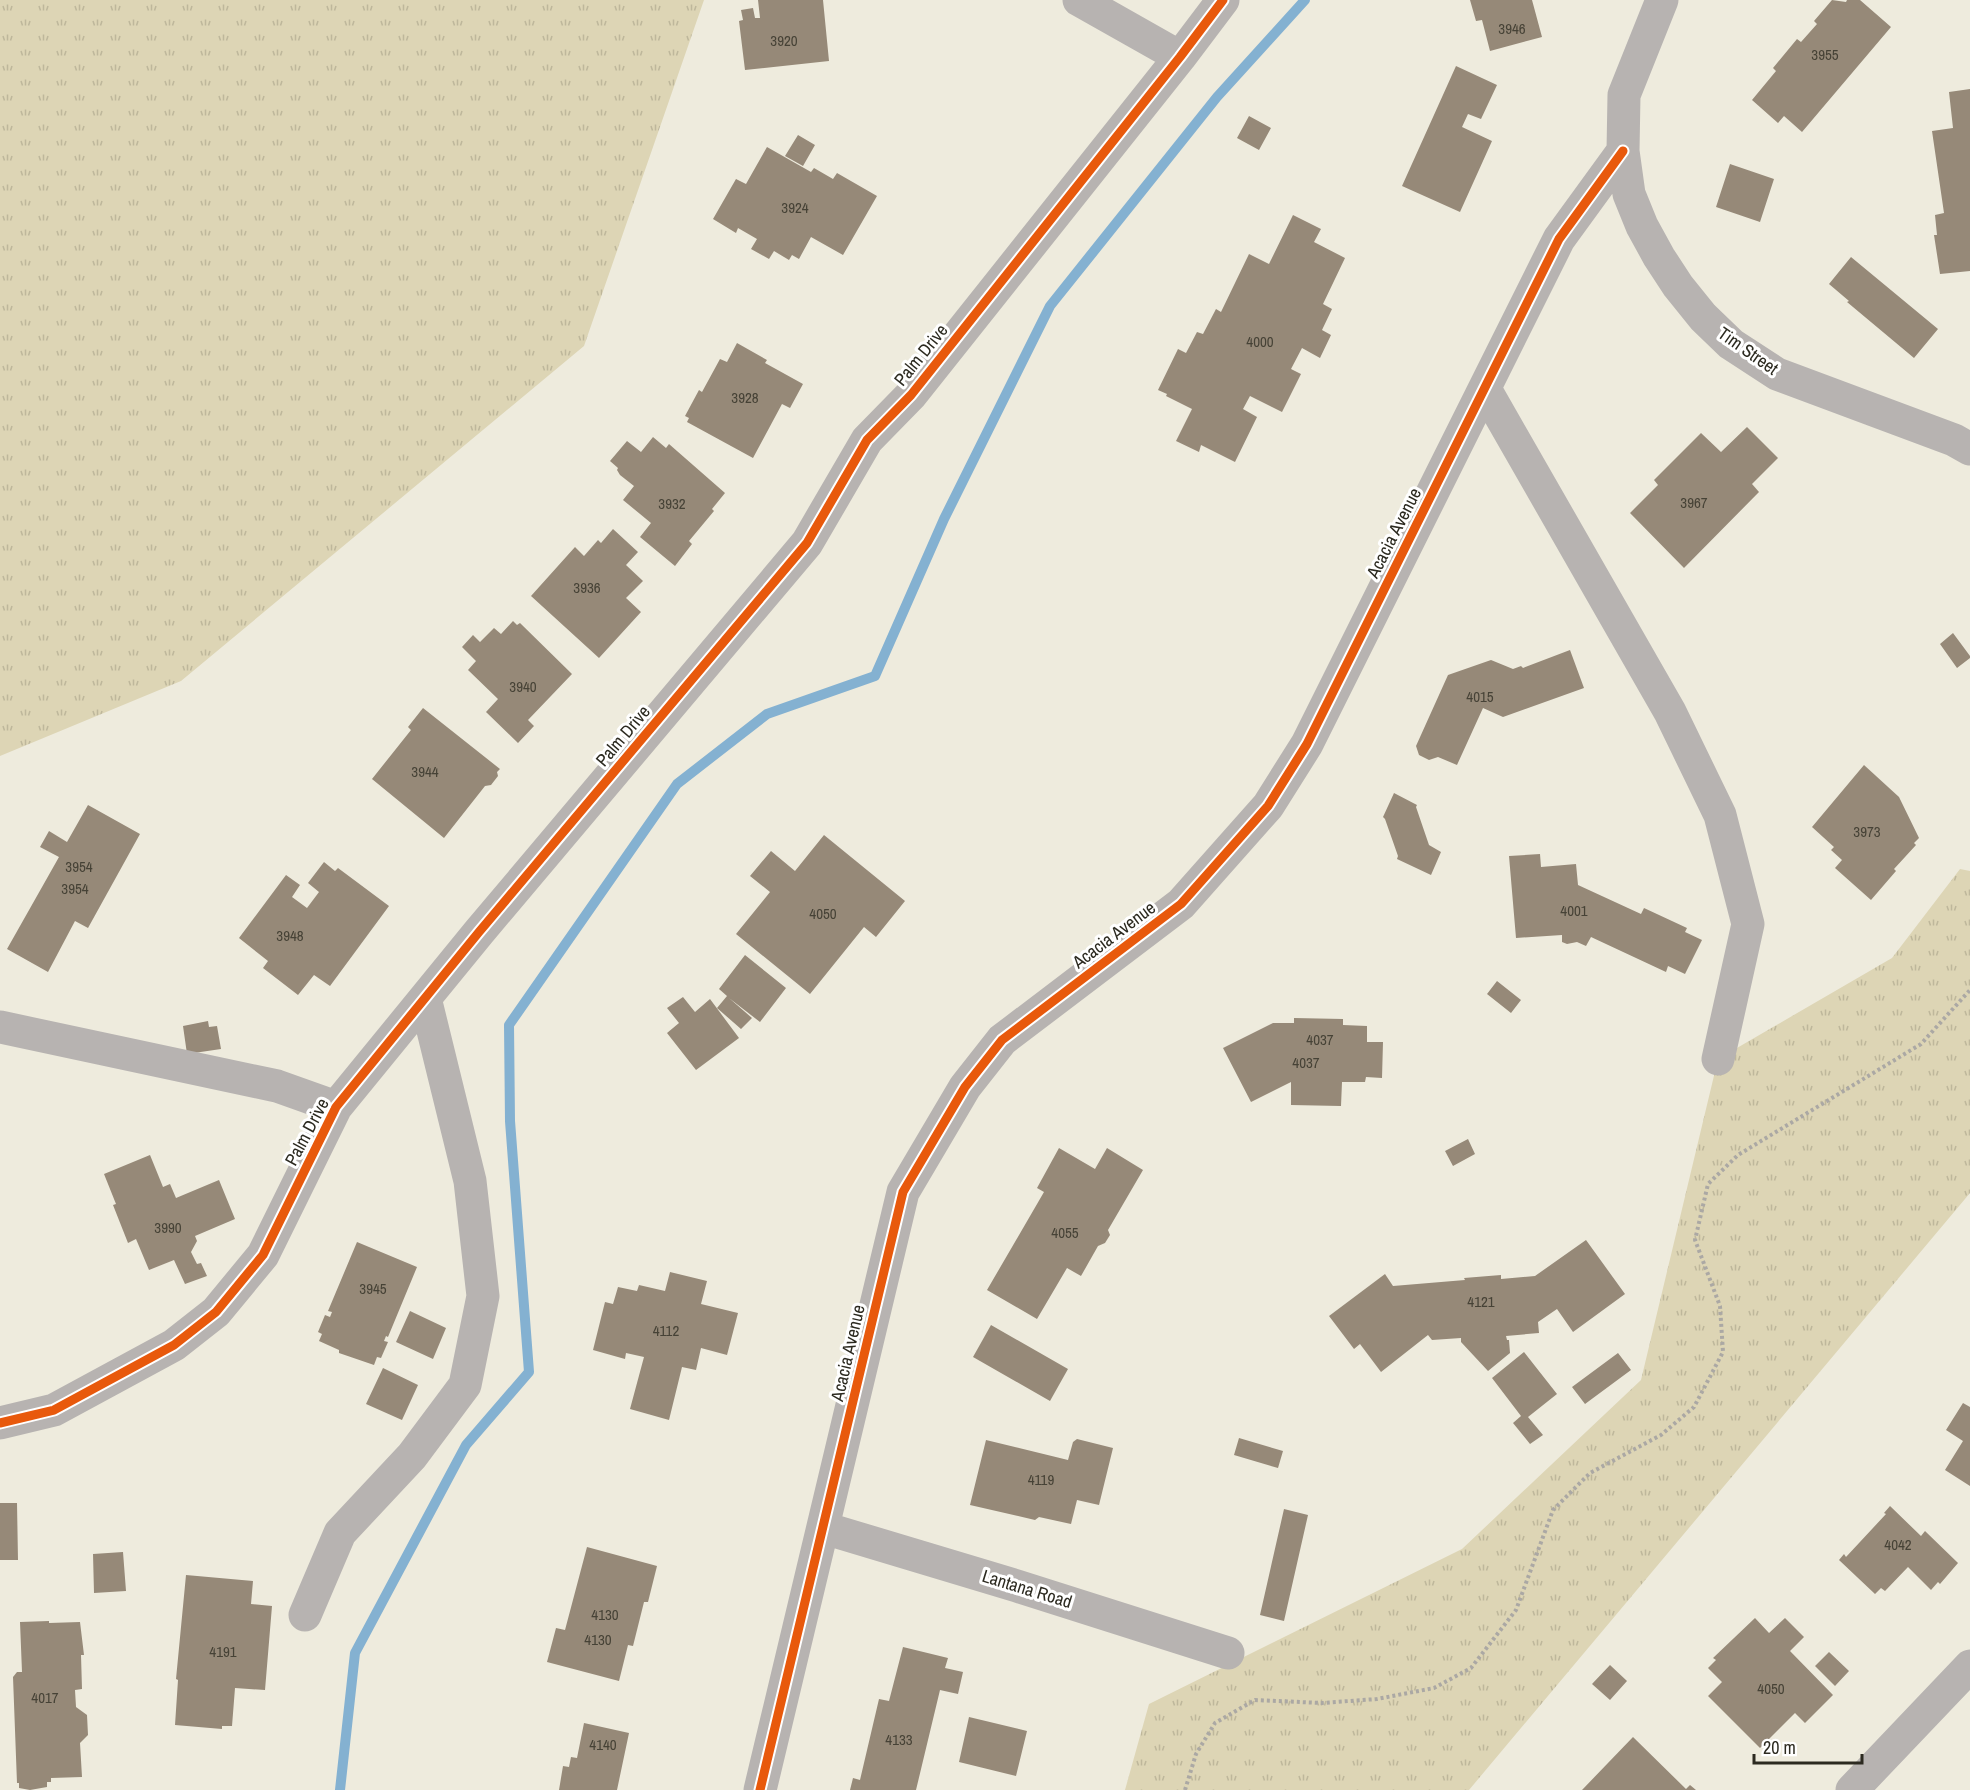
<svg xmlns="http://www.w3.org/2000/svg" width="1970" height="1790" font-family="'Archivo Narrow',sans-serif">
<defs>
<pattern id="grass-tufts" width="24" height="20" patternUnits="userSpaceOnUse" patternTransform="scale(1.5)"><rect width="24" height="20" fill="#ddd5b5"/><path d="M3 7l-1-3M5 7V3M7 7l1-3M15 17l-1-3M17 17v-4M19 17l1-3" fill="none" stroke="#beb79b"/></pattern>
</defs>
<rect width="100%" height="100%" fill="#eeebdd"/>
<path fill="url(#grass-tufts)" d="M 0,0 L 704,0 L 584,346 L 181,681 L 0,756 Z
M 1960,869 L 1970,871 L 1970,1193 L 1469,1790 L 1125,1790 L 1149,1704 L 1462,1549 L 1641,1380 L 1718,1059 L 1892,958 Z"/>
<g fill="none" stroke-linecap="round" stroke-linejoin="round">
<path stroke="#84b1d1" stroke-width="10" d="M 340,1790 L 355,1653 L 466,1445 L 529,1372 L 510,1121 L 509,1025 L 677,784 L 767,714 L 875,676 L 944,519 L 1050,306 L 1217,97 L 1305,0"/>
</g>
<path fill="#968978" d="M 758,0 L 823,0 L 829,61 L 745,70 L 739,21 L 743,20 L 741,10 L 753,8 L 755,18 L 760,18 Z
M 1470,0 L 1532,0 L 1542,37 L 1490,51 L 1482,20 L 1476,21 Z
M 1832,0 L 1846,2 L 1847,0 L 1860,0 L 1891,27 L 1802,132 L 1784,116 L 1778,123 L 1752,100 L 1776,71 L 1773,68 L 1797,39 L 1801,42 L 1817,24 L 1814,21 Z
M 1456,66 L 1497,85 L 1481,119 L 1468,114 L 1462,127 L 1492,141 L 1460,212 L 1402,186 Z
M 1970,89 L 1970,271 L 1940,274 L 1934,235 L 1937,235 L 1935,215 L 1944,213 L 1932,131 L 1953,128 L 1949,92 Z
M 1249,116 L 1271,128 L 1259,150 L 1237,138 Z
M 798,135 L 815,145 L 803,166 L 785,156 Z
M 767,147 L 811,172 L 814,168 L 833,179 L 837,173 L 877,196 L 843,255 L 811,237 L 799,259 L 792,255 L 789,260 L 774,251 L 769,259 L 751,249 L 757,239 L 738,228 L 736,233 L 713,219 L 736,179 L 746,184 Z
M 1730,164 L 1774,179 L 1760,222 L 1716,207 Z
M 1293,215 L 1321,229 L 1314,242 L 1345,258 L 1323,304 L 1332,309 L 1322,330 L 1331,335 L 1320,358 L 1302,348 L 1291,369 L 1301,374 L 1282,412 L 1250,396 L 1243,409 L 1257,417 L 1235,462 L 1201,445 L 1199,452 L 1176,441 L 1192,409 L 1166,396 L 1167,394 L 1158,390 L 1178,349 L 1186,353 L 1197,332 L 1203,334 L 1216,309 L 1221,312 L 1249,254 L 1269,264 Z
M 1851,257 L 1938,329 L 1914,358 L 1847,302 L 1849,301 L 1829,284 Z
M 737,343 L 767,360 L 765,363 L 803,384 L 790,408 L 782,404 L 753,458 L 687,422 L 689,418 L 685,416 L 699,390 L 702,392 L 720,359 L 727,362 Z
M 1747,427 L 1778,458 L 1752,484 L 1759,492 L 1684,568 L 1630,513 L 1658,485 L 1654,480 L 1701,433 L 1721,452 Z
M 653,437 L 666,448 L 669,444 L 725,493 L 712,509 L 714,511 L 689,541 L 692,544 L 675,566 L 640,537 L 651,523 L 623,500 L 634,486 L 620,475 L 617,470 L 618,468 L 610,461 L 627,441 L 641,452 Z
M 613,529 L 638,552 L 626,565 L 643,581 L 626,598 L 641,612 L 599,658 L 531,596 L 575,547 L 584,556 L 598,540 L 601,543 Z
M 513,621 L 517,625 L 520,623 L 572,674 L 528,720 L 534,726 L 518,743 L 486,712 L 498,699 L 468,670 L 476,661 L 462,647 L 473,635 L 480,642 L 494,628 L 501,634 Z
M 1953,633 L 1970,656 L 1970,658 L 1957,668 L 1940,644 Z
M 1570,650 L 1584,688 L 1503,717 L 1483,708 L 1457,765 L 1438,757 L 1429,760 L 1419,755 L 1416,746 L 1448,675 L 1491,660 L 1513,669 L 1521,666 L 1523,668 Z
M 423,708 L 500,769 L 497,772 L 498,776 L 491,785 L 485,786 L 444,838 L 372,779 L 411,730 L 408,727 Z
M 1864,765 L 1899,797 L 1919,838 L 1914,843 L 1916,845 L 1894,869 L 1896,871 L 1871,900 L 1835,868 L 1842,860 L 1831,850 L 1834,847 L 1812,827 Z
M 1394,793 L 1417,805 L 1416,807 L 1429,845 L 1441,852 L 1431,875 L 1397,859 L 1398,856 L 1385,819 L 1383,817 Z
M 88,805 L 140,834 L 88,928 L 75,921 L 48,972 L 7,949 L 59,857 L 40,847 L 49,831 L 67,842 Z
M 824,835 L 905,901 L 876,937 L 864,927 L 810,994 L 736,934 L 770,892 L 750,876 L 771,851 L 795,871 Z
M 1540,854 L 1541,867 L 1576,864 L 1578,885 L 1641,914 L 1644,908 L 1687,928 L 1685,932 L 1702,940 L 1685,974 L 1668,966 L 1666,972 L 1591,937 L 1586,946 L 1577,942 L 1567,944 L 1562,942 L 1562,935 L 1516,938 L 1509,856 Z
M 324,862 L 335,871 L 338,868 L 389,906 L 330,986 L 314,975 L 298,995 L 263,968 L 268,961 L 239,938 L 286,875 L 300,885 L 292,897 L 307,908 L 319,892 L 308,883 Z
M 745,955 L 786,988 L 760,1022 L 729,998 L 752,1018 L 741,1029 L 717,1008 L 727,996 L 719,989 Z
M 1497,981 L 1521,1000 L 1511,1013 L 1487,994 Z
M 683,997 L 695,1012 L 710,999 L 739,1038 L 696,1070 L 667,1033 L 679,1023 L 667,1008 Z
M 1294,1018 L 1343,1019 L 1343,1025 L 1367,1026 L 1367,1042 L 1383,1042 L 1382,1078 L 1366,1077 L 1365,1082 L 1342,1082 L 1341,1106 L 1291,1105 L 1291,1082 L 1251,1102 L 1223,1048 L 1273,1023 L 1294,1023 Z
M 208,1021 L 209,1027 L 217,1026 L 221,1049 L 187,1054 L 183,1026 Z
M 1468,1139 L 1475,1154 L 1453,1166 L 1445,1151 Z
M 1059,1148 L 1095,1169 L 1107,1148 L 1143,1170 L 1108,1230 L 1110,1235 L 1105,1243 L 1098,1246 L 1081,1276 L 1067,1268 L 1037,1319 L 987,1290 L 1044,1192 L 1037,1188 Z
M 150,1155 L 163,1187 L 170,1184 L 176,1198 L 219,1180 L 235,1219 L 195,1236 L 197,1241 L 191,1252 L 197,1264 L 201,1263 L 207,1276 L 185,1284 L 174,1260 L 149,1270 L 136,1239 L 128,1243 L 113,1205 L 116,1204 L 104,1174 Z
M 1586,1240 L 1625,1294 L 1573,1332 L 1557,1309 L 1538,1322 L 1539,1333 L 1506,1336 L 1507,1340 L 1509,1340 L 1510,1353 L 1488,1371 L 1461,1342 L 1461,1338 L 1432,1340 L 1428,1335 L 1381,1372 L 1360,1344 L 1354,1349 L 1329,1316 L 1385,1274 L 1393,1286 L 1465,1280 L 1464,1278 L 1501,1275 L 1501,1279 L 1535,1276 Z
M 357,1242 L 417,1267 L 388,1337 L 386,1336 L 384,1341 L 388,1342 L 381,1358 L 377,1357 L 374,1365 L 339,1353 L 339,1350 L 319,1341 L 322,1334 L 318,1332 L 325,1315 L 330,1317 L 332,1312 L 328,1311 Z
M 670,1272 L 707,1281 L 701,1304 L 738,1313 L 727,1355 L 701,1348 L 696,1370 L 682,1367 L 669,1420 L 630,1409 L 644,1357 L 626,1353 L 625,1359 L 593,1350 L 605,1302 L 613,1304 L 618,1287 L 637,1291 L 639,1285 L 665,1291 Z
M 410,1311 L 446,1328 L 433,1359 L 396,1342 Z
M 991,1325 L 1068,1369 L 1050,1401 L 973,1357 Z
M 1524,1352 L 1557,1394 L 1528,1417 L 1543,1435 L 1530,1444 L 1513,1423 L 1521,1416 L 1492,1378 Z
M 1618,1353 L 1631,1370 L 1585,1404 L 1572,1387 Z
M 383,1368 L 418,1385 L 402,1420 L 366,1404 Z
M 1963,1403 L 1970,1407 L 1970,1486 L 1945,1470 L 1963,1441 L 1946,1430 Z
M 1239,1438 L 1283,1451 L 1278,1468 L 1234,1455 Z
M 1077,1439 L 1113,1448 L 1099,1505 L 1077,1500 L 1071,1524 L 1039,1517 L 1035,1520 L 970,1505 L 986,1440 L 1068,1460 L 1073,1442 Z
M 0,1503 L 17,1503 L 18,1560 L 0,1560 Z
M 1890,1506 L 1921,1536 L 1925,1531 L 1958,1563 L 1940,1584 L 1938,1582 L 1931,1590 L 1908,1567 L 1885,1591 L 1881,1588 L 1875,1594 L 1839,1560 L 1844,1554 L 1846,1557 L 1886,1514 L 1884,1513 Z
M 1284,1509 L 1308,1515 L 1284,1621 L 1260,1615 Z
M 587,1547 L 657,1566 L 648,1602 L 644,1602 L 633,1646 L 628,1645 L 619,1681 L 547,1662 L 556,1628 L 565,1630 Z
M 123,1552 L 126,1591 L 94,1593 L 93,1554 Z
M 186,1575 L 253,1581 L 251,1604 L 272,1606 L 265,1690 L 235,1688 L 232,1726 L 222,1726 L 222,1729 L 175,1725 L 178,1680 L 176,1679 Z
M 1755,1618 L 1769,1633 L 1785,1618 L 1804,1637 L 1790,1651 L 1833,1695 L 1805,1723 L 1795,1713 L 1760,1748 L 1708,1696 L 1722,1682 L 1708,1668 L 1716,1660 L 1713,1658 Z
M 49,1621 L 49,1623 L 80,1622 L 84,1655 L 81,1655 L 82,1689 L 75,1690 L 76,1707 L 87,1715 L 88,1735 L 80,1743 L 82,1777 L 51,1778 L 51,1782 L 47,1782 L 47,1787 L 30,1790 L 19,1788 L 19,1783 L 17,1783 L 13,1677 L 17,1672 L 22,1672 L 20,1622 Z
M 903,1647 L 948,1658 L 945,1668 L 963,1672 L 958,1694 L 940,1690 L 916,1790 L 850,1790 L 853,1778 L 860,1780 L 879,1699 L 889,1701 Z
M 1829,1652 L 1849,1671 L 1835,1686 L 1815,1666 Z
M 1610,1665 L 1627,1681 L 1610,1700 L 1592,1684 Z
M 969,1717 L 1027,1731 L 1016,1776 L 959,1762 Z
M 584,1723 L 629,1733 L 617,1790 L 559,1790 L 563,1766 L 569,1767 L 571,1757 L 577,1758 Z
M 1633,1737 L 1686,1789 L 1690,1785 L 1696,1790 L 1582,1790 Z"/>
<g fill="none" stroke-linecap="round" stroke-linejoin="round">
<path stroke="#aba8a4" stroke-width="4" stroke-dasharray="3 3" stroke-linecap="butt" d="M 1185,1790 L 1196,1754 L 1215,1723 L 1255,1700 L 1322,1703 L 1377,1699 L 1434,1688 L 1471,1668 L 1516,1610 L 1553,1510 L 1590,1473 L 1661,1435 L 1694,1407 L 1723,1352 L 1720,1306 L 1695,1240 L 1708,1184 L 1738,1155 L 1921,1044 L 1970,990"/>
<path stroke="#b7b3b1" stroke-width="33" d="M 1079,0 L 1180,57
M 1662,0 L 1624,95 L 1623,151 L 1629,194 L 1642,226 L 1659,257 L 1678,286 L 1703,317 L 1731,344 L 1777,374 L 1954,440 L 1970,449
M 1485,389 L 1670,712 L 1720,815 L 1748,924 L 1718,1059
M 0,1027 L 277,1086 L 336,1107
M 0,1423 L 54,1410 L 174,1345 L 216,1312 L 263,1255 L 336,1107 L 479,932 L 807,543 L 867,440 L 911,395 L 1180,57 L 1223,0
M 824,1528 L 1017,1586 L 1228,1653
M 305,1615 L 340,1533 L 412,1456 L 465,1385 L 483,1296 L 470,1181 L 425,998
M 760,1790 L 903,1192 L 965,1087 L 1002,1040 L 1181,904 L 1268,806 L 1307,744 L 1559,239 L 1623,151
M 1852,1790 L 1970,1666"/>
<g stroke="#fff" stroke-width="13">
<path id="cycleway" d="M 0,1423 L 54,1410 L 174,1345 L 216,1312 L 263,1255 L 336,1107 L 479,932 L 807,543 L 867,440 L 911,395 L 1180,57 L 1223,0
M 760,1790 L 903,1192 L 965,1087 L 1002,1040 L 1181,904 L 1268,806 L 1307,744 L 1559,239 L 1623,151"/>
</g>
<use href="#cycleway" stroke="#e8590c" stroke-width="9"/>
</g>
<g text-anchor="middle" stroke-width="6" stroke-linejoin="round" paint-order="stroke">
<g font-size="15" fill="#464236">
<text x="1512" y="34">3946</text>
<text x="784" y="46">3920</text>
<text x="1825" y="60">3955</text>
<text x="795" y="213">3924</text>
<text x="1260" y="347">4000</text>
<text x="745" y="403">3928</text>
<text x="1694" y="508">3967</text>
<text x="672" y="509">3932</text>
<text x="587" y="593">3936</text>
<text x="523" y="692">3940</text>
<text x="1480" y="702">4015</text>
<text x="425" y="777">3944</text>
<text x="1867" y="837">3973</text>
<text x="79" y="872">3954</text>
<text x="75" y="894">3954</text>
<text x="1574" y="916">4001</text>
<text x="823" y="919">4050</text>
<text x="290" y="941">3948</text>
<text x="1320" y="1045">4037</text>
<text x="1306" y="1068">4037</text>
<text x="168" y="1233">3990</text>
<text x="1065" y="1238">4055</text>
<text x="373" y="1294">3945</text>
<text x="1481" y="1307">4121</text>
<text x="666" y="1336">4112</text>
<text x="1041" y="1485">4119</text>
<text x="1898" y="1550">4042</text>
<text x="605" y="1620">4130</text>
<text x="598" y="1645">4130</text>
<text x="223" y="1657">4191</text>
<text x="1771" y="1694">4050</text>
<text x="45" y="1703">4017</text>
<text x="899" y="1745">4133</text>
<text x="603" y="1750">4140</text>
</g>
<g font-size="18" fill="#2c2a20" stroke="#fff">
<text transform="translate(1748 351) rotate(35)" y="6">Tim Street</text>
<text transform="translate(921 355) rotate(-51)" y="6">Palm Drive</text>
<text transform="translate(1394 533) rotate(-63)" y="6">Acacia Avenue</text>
<text transform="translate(623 736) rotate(-50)" y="6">Palm Drive</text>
<text transform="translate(1114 935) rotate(-37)" y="6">Acacia Avenue</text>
<text transform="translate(307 1132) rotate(-62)" y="6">Palm Drive</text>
<text transform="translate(848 1353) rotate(-77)" y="6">Acacia Avenue</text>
<text transform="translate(1027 1589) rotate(17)" y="6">Lantana Road</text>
</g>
</g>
<path d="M1754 1754v9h108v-9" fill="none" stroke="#2c2a20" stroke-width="3"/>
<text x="1763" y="1754" font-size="18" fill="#2c2a20" stroke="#ffffff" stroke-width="4.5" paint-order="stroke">20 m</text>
</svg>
